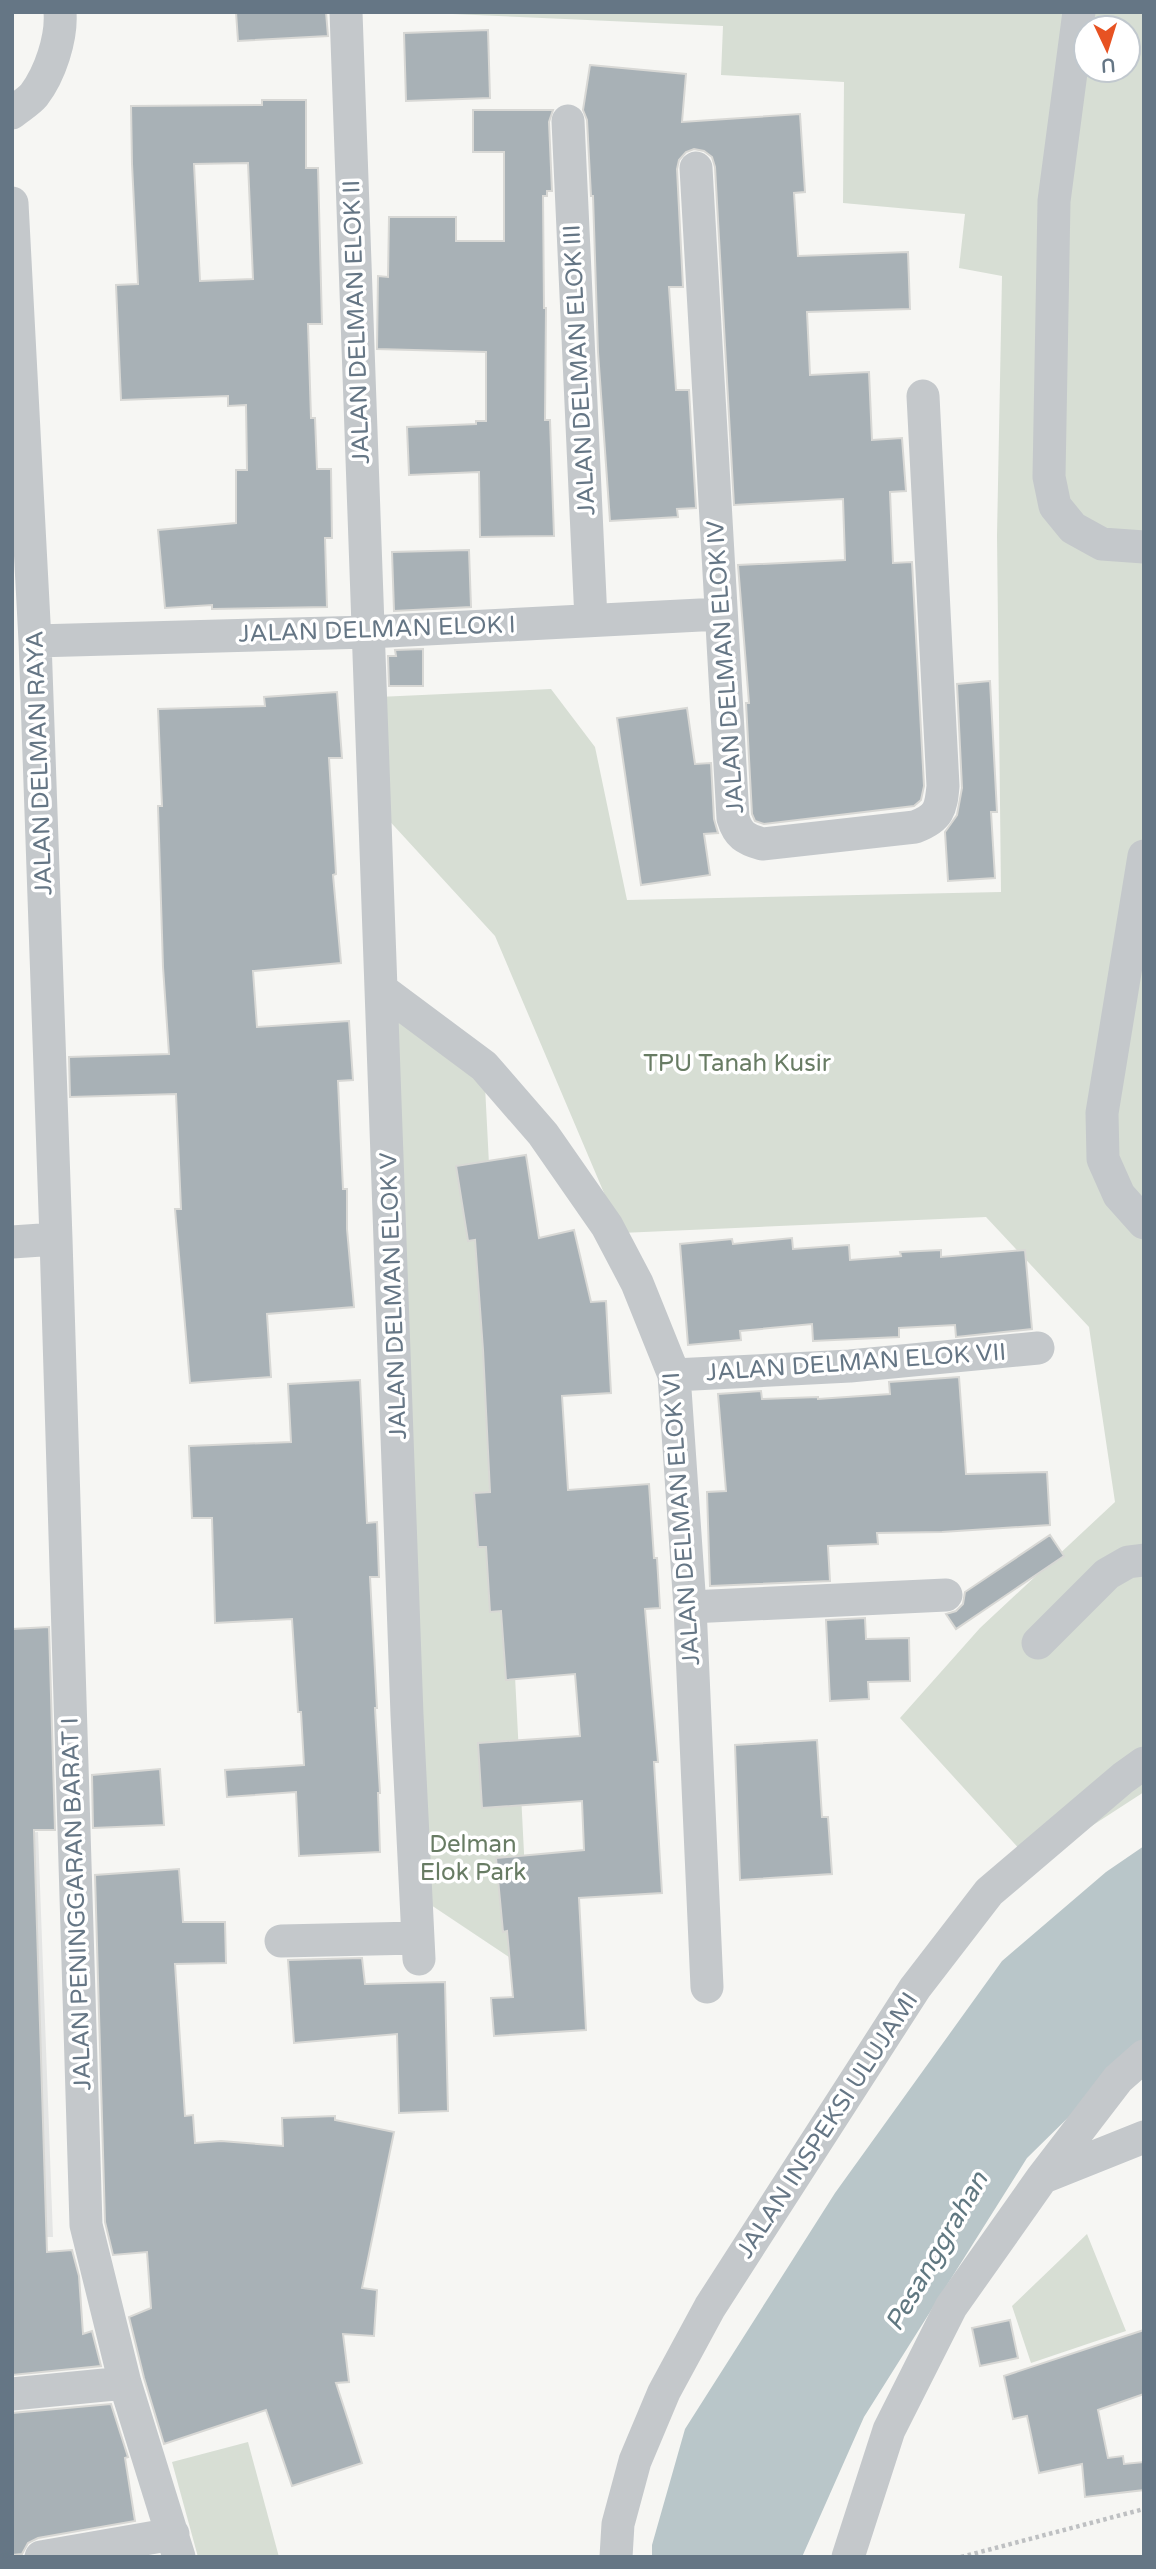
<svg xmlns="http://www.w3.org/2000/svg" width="1156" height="2569" font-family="'Varela Round',sans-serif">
<rect width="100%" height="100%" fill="#f6f6f3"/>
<path fill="#e4e5e4" d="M 38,1832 L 53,2237 L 12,2237 L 12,1834 Z"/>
<path fill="#d7ded4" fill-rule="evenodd" d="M 407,12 L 1144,12 L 1144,1792 L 1033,1864 L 900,1718 L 980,1628 L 1115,1502 L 1089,1327 L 986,1217 L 621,1233 L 495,936 L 384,815 L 378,697 L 551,689 L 595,747 L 627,900 L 1001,892 L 997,536 L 1002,276 L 959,268 L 965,214 L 843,203 L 844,82 L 721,75 L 723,26 ZM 1086,28 L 1128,28 L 1128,70 L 1086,70 Z
M 382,990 L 484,1066 L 530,1971 L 425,1901 Z
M 1087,2234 L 1126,2331 L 1031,2363 L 1012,2306 Z
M 248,2442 L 279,2557 L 198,2557 L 172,2462 Z"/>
<path fill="#b9c6c9" d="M 1144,1846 L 1144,2043 L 1027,2158 L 864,2417 L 802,2557 L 652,2557 L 652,2545 L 685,2429 L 835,2193 L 1002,1961 L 1106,1872 Z"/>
<path fill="#a8b1b6" stroke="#d8d8d5" stroke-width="2" fill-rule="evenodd" d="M 236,12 L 326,12 L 328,36 L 238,41 Z
M 488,30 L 490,98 L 406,101 L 404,33 Z
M 590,65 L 686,74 L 682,122 L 800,114 L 805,192 L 794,193 L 798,256 L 908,252 L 910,309 L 807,312 L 810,375 L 869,372 L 872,440 L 902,438 L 906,491 L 890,492 L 893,563 L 912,562 L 924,786 L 921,800 L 914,806 L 764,824 L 755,821 L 752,814 L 746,703 L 749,703 L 738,565 L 845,560 L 843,499 L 734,505 L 715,167 L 712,157 L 704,151 L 694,149 L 686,152 L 679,160 L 677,169 L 683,287 L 669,287 L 676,390 L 689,390 L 696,508 L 677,509 L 678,517 L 610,521 L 598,352 L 593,196 L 591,196 L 587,120 L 583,110 Z
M 262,100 L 306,100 L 306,168 L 318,168 L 322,324 L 308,324 L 311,418 L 315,418 L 317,469 L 331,469 L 332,538 L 325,538 L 327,607 L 212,609 L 212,605 L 165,608 L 158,530 L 236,523 L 236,470 L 247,470 L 246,405 L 228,406 L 228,396 L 121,400 L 116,285 L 138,284 L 132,164 L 131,106 L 262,105 ZM 248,163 L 253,279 L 200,281 L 194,164 Z
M 473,110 L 553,110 L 549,122 L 552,191 L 547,191 L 547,196 L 543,196 L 544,308 L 546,308 L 545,420 L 550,420 L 554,536 L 480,537 L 479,472 L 409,475 L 407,427 L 476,424 L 476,421 L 486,421 L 486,352 L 377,349 L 378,276 L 388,277 L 389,217 L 456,217 L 456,241 L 504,241 L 504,152 L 473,152 Z
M 469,550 L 471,607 L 394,611 L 392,552 Z
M 423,649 L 423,686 L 389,686 L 388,656 L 396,656 L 395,650 Z
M 990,681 L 997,812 L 991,812 L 995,878 L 948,881 L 945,832 L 957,815 L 962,788 L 957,684 Z
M 337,692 L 342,758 L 329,758 L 336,874 L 333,875 L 341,963 L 253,971 L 257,1027 L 349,1021 L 353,1080 L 338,1081 L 343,1189 L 347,1189 L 347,1229 L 354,1307 L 267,1314 L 271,1377 L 190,1383 L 175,1209 L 181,1209 L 176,1094 L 70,1097 L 69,1057 L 169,1054 L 163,967 L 158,806 L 162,806 L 158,709 L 265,706 L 264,697 Z
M 687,708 L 695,764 L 711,763 L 714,819 L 718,833 L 704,834 L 710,875 L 641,885 L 617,718 Z
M 526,1155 L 539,1238 L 574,1230 L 591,1302 L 606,1301 L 611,1393 L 562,1396 L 568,1490 L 649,1484 L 654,1558 L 657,1558 L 660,1608 L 645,1609 L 658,1762 L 654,1762 L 662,1893 L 579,1898 L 586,2030 L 494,2036 L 491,1998 L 513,1997 L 507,1931 L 503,1932 L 496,1858 L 584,1850 L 582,1801 L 482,1808 L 478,1743 L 580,1736 L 575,1674 L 506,1680 L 501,1611 L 490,1612 L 486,1547 L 478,1547 L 474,1493 L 490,1492 L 483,1350 L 475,1240 L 468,1241 L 456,1166 Z
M 792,1238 L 793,1249 L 849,1245 L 850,1260 L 901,1256 L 900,1252 L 941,1250 L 941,1257 L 1025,1250 L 1032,1329 L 956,1337 L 955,1325 L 899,1328 L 899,1337 L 813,1341 L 812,1324 L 740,1331 L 741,1340 L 688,1345 L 680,1244 L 732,1239 L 733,1244 Z
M 959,1377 L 966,1474 L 1047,1472 L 1050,1525 L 942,1532 L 877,1533 L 878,1544 L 828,1546 L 830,1581 L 710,1586 L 707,1492 L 726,1491 L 718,1394 L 761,1391 L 762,1399 L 818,1397 L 818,1399 L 890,1394 L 889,1382 Z
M 360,1380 L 367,1523 L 377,1522 L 379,1577 L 370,1577 L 377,1708 L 375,1708 L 380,1793 L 378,1793 L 380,1852 L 299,1856 L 296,1792 L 227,1797 L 225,1770 L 304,1765 L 301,1712 L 298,1712 L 292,1619 L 215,1623 L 212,1518 L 192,1518 L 189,1446 L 291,1442 L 288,1384 Z
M 1050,1535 L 1064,1556 L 956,1629 L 946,1614 L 956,1611 L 963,1604 L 965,1592 Z
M 865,1618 L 866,1639 L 909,1638 L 910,1681 L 868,1682 L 869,1699 L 830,1701 L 826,1620 Z
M 49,1627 L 55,1830 L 34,1830 L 47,2252 L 72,2250 L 79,2276 L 83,2334 L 92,2331 L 101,2366 L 12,2375 L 12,1629 Z
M 817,1740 L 822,1817 L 828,1817 L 832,1874 L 740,1880 L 735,1745 Z
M 160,1769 L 164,1825 L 93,1828 L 92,1775 Z
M 179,1869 L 183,1922 L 225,1922 L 226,1963 L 175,1964 L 185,2116 L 193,2115 L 195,2143 L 221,2141 L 283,2146 L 282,2118 L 335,2116 L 335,2120 L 394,2132 L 362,2288 L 377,2290 L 374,2336 L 343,2334 L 349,2382 L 336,2383 L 362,2463 L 292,2486 L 266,2410 L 164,2444 L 144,2378 L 129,2317 L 151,2308 L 147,2252 L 113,2255 L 105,2222 L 95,1875 Z
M 362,1958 L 365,1984 L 445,1982 L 448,2111 L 399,2113 L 397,2034 L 294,2043 L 288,1960 Z
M 1010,2320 L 1018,2358 L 980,2366 L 972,2328 Z
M 1144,2330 L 1144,2394 L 1098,2410 L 1108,2458 L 1123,2456 L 1124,2464 L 1144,2462 L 1144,2490 L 1085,2497 L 1082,2464 L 1039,2473 L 1027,2416 L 1013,2419 L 1004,2376 Z
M 111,2404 L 128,2457 L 125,2458 L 135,2521 L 38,2538 L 28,2543 L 22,2554 L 12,2555 L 12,2413 Z"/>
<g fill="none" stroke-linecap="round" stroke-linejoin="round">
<path stroke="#bec0c2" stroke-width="4.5" stroke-dasharray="3.5 3.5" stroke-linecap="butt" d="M 961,2557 L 1144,2509"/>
<path stroke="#c4c8cb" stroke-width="33" d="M 346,12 L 407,1715 L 419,1959
M 1079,12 L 1054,201 L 1049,477 L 1055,506 L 1073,528 L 1102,544 L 1144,547
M 12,113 C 19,107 28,102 34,95 C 50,74 62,38 60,12
M 568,121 L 591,620
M 696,168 L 733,818 C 738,835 745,839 762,844 L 915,827 C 939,818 941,809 943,786 L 923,396
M 12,203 L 35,641 L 56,1239 L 86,2225 L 125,2383 L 179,2557
M 35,641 L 369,632 L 720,614
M 1144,856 L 1102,1113 L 1103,1159 L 1119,1195 L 1144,1223
M 382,990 L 484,1066 L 543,1134 L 607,1226 L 637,1283 L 674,1375 L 690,1607 L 707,1987
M 12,1242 L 56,1239
M 674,1375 L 850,1366 L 1038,1348
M 690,1607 L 946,1595
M 1038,1643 L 1107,1574 L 1128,1562 L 1144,1560
M 281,1941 L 418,1938
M 1044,2177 L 1144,2137
M 12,2394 L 125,2383
M 41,2557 L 173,2534
M 616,2557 L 618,2524 L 635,2461 L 664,2392 L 710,2307 L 915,1988 L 989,1892 L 1123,1778 L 1144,1763
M 848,2557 L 889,2430 L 951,2307 L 1042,2178 L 1118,2079 L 1144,2056"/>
</g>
<g text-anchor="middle" stroke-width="7" stroke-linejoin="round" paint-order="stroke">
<g font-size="24" fill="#657685" stroke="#fff">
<text transform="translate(356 322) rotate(-92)" y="8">JALAN DELMAN ELOK II</text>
<text transform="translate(579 370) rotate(-93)" y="8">JALAN DELMAN ELOK III</text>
<text transform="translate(377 629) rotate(-2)" y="8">JALAN DELMAN ELOK I</text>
<text transform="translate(725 667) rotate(-94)" y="8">JALAN DELMAN ELOK IV</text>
<text transform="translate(39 763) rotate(-92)" y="8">JALAN DELMAN RAYA</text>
<text transform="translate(393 1296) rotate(-92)" y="8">JALAN DELMAN ELOK V</text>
<text transform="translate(856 1362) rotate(-4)" y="8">JALAN DELMAN ELOK VII</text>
<text transform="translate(681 1519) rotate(-94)" y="8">JALAN DELMAN ELOK VI</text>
<text transform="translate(76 1904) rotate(-92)" y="8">JALAN PENINGGARAN BARAT I</text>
<text transform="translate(827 2125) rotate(-57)" y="8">JALAN INSPEKSI ULUJAMI</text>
</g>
<g font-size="24" fill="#687c64" stroke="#fff">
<text x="737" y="1071">TPU Tanah Kusir</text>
<text x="473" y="1852">Delman<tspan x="473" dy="28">Elok Park</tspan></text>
</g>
<g font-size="26" font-style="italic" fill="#607881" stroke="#fff">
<text transform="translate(936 2251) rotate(-60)" y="9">Pesanggrahan</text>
</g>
</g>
<rect width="1156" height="2569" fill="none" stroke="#657685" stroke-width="28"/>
<g transform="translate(1107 49) rotate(176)"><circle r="33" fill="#ffffff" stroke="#c1c8ce" stroke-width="2"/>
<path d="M0-5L12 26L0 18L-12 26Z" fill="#e75222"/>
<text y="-10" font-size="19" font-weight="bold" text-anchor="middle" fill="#657685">U</text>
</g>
</svg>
